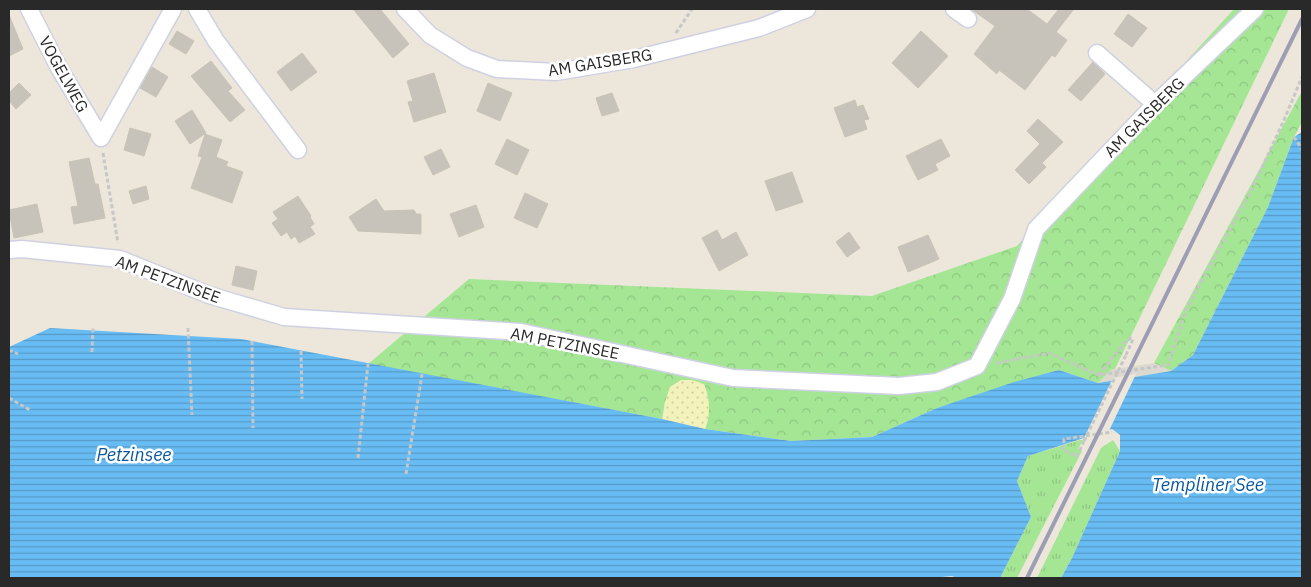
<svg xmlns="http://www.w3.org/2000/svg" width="1311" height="587" font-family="'IBM Plex Sans',sans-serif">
<defs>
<pattern id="grass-tufts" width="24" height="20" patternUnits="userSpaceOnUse" patternTransform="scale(1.25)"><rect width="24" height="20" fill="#a5e694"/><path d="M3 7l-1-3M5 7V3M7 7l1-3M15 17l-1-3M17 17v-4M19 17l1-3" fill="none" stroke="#8ec580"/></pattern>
<pattern id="forest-crowns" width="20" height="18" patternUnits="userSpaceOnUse" patternTransform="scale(1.25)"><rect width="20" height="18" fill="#a5e694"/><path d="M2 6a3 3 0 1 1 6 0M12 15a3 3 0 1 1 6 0" fill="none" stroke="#8ec580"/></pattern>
<pattern id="sand-dots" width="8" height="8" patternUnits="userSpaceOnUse" patternTransform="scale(1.25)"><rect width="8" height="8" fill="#f3f2bb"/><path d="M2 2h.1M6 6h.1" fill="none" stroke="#d0d0a1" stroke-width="1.8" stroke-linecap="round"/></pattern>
<pattern id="water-rules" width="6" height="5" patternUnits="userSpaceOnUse" patternTransform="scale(1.25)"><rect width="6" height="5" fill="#68bcf4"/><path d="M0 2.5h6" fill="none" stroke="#5699c6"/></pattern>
</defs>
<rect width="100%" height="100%" fill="#ece7da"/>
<path fill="url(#grass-tufts)" d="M 1080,440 L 1083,440 L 1078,449 L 1082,451 L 1017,578 L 1000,578 L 1031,517 L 1017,481 L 1028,456 Z
M 1113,440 L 1120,451 L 1072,558 L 1061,578 L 1037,578 L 1101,448 Z"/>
<path fill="url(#forest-crowns)" d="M 1234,9 L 1289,9 L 1115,369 L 1111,370 L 1098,383 L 1059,370 L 937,408 L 872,437 L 791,441 L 705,429 L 707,422 L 665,402 L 662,419 L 368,364 L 469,279 L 872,296 L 1017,246 Z
M 1302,91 L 1302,122 L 1294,137 L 1268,207 L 1193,355 L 1171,371 L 1154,363 Z"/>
<path fill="url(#sand-dots)" d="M 681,380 L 692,380 L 704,384 C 710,399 711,414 705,429 L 663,419 L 665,402 L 670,387 Z"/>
<path fill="#dcd9d1" d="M 1154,363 L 1171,371 L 1098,383 L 1111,370 L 1115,369 Z"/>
<path fill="url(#water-rules)" d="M 1302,132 L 1302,578 L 1061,578 L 1072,558 L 1120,451 L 1120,435 L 1112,429 L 1028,456 L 1017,481 L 1031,517 L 1000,578 L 957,578 L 952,576 L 932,578 L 9,578 L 9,347 L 50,328 L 241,339 L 662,419 L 705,429 L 791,441 L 872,437 L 937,408 L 1014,382 L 1059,370 L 1098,383 L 1171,371 L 1193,355 L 1268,207 L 1294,137 Z"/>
<path fill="#ece7da" d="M 1136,374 L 1108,433 L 1085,441 L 1083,440 L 1113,378 Z"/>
<path fill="#c7c3ba" stroke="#c8c3b4" d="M 353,9 L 380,9 L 409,44 L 393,58 Z
M 971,9 L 1027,9 L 1047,24 L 1059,9 L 1074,9 L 1056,32 L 1067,40 L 1055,57 L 1052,55 L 1025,90 L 999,70 L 997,74 L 974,54 L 995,26 Z
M 1128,14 L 1147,28 L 1132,47 L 1114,34 Z
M 9,15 L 23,49 L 9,56 Z
M 177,31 L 194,41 L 186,54 L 169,44 Z
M 921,31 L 948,56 L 918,88 L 892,63 Z
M 302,53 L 317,72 L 291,91 L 277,72 Z
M 211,61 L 232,88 L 228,91 L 245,110 L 230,122 L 191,76 Z
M 1093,62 L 1105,74 L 1081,101 L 1068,90 Z
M 152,67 L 168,77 L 156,97 L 140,88 Z
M 434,73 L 446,112 L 414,122 L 408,102 L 413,101 L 407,81 Z
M 19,83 L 31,95 L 16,109 L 9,101 L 9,93 Z
M 488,83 L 512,93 L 500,121 L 477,111 Z
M 612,93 L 619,111 L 602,116 L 596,98 Z
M 855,100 L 857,107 L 863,105 L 869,119 L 864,120 L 867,129 L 845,137 L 834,108 Z
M 192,110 L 206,133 L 190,144 L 175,121 Z
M 1038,119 L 1063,142 L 1042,163 L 1046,167 L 1029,184 L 1015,170 L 1040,144 L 1027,131 Z
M 130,128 L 151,134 L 144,156 L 124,150 Z
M 205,134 L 222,140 L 216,157 L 228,162 L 226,166 L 243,172 L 232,203 L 191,188 L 202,157 L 198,156 Z
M 507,139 L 529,150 L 517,175 L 495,164 Z
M 941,139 L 950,156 L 935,164 L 938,170 L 918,180 L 906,156 Z
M 441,149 L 450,167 L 433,175 L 424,157 Z
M 89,158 L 95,184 L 98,184 L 105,218 L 74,224 L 71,207 L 78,206 L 69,162 Z
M 792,172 L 803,202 L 776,211 L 765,181 Z
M 146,186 L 149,199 L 133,204 L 129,191 Z
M 525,193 L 548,204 L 537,228 L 514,218 Z
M 298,196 L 311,216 L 310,217 L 314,224 L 310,227 L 315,234 L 299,243 L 295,236 L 291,239 L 287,232 L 281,236 L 272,223 L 278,219 L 273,212 Z
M 376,199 L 384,211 L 414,210 L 416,214 L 421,214 L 421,234 L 358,231 L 349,217 Z
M 37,204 L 43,232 L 14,238 L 9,210 Z
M 476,205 L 484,227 L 459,237 L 450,214 Z
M 717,230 L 722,240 L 736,232 L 748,255 L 719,271 L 702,238 Z
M 849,232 L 860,248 L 847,257 L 836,242 Z
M 928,235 L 939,259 L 908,272 L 898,247 Z
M 236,266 L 257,271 L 253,290 L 232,285 Z"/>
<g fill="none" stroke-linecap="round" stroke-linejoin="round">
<g stroke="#cfd1e3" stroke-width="19">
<path id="minor" d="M 29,9 L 59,68 L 101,138
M 197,9 L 216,41 L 298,150
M 405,9 L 430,35 L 467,58 L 497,69 L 556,72 L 634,59 L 759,28 L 807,9
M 954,9 L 968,19
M 1097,53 L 1155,104
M 101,138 L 173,9
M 9,250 L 22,249 L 120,259 L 209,295 L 284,317 L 521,332 L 733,378 L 899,386 L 937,382 L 977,366 L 1012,299 L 1036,229 L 1155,104 L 1255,9"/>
</g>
<path stroke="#c7c7c7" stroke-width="3" stroke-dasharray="4 2.5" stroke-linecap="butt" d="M 676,33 L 692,9
M 1294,137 L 1302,149
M 103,153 L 118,243
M 188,328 L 192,415
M 252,341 L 253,428
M 9,350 L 18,354
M 301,351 L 302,399
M 92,352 L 93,326
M 997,363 L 1049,353 L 1098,375 L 1168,365 L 1186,310 L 1253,187 L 1284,120 L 1302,77
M 1099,375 L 1125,342 L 1131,338 L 1133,339 L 1126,355
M 9,398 L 30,410
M 1084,441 L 1077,456 L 1063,450 L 1064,439 L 1112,432
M 358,458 L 368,364
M 406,474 L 422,374"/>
<use href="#minor" stroke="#fff" stroke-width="16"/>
<path stroke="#9d9db5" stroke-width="4" d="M 1027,578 L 1302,19"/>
<path stroke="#c7c7c7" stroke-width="3" stroke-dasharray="4 2.5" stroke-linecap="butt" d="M 1084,441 L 1126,355"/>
</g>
<g text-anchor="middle" stroke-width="5" stroke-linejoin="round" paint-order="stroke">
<g font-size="16" fill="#292929" stroke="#fff">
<text transform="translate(600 62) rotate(-9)" y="6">AM GAISBERG</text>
<text transform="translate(64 74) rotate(61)" y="6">VOGELWEG</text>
<text transform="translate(1144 117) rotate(-45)" y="6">AM GAISBERG</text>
<text transform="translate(168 279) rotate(20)" y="6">AM PETZINSEE</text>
<text transform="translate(565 343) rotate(11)" y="6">AM PETZINSEE</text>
</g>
<g font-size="18" font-style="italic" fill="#07579f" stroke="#fff">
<text x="134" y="461">Petzinsee</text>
<text x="1208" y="491">Templiner See</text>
</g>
</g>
<rect width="1311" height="587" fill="none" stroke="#292929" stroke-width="20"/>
</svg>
